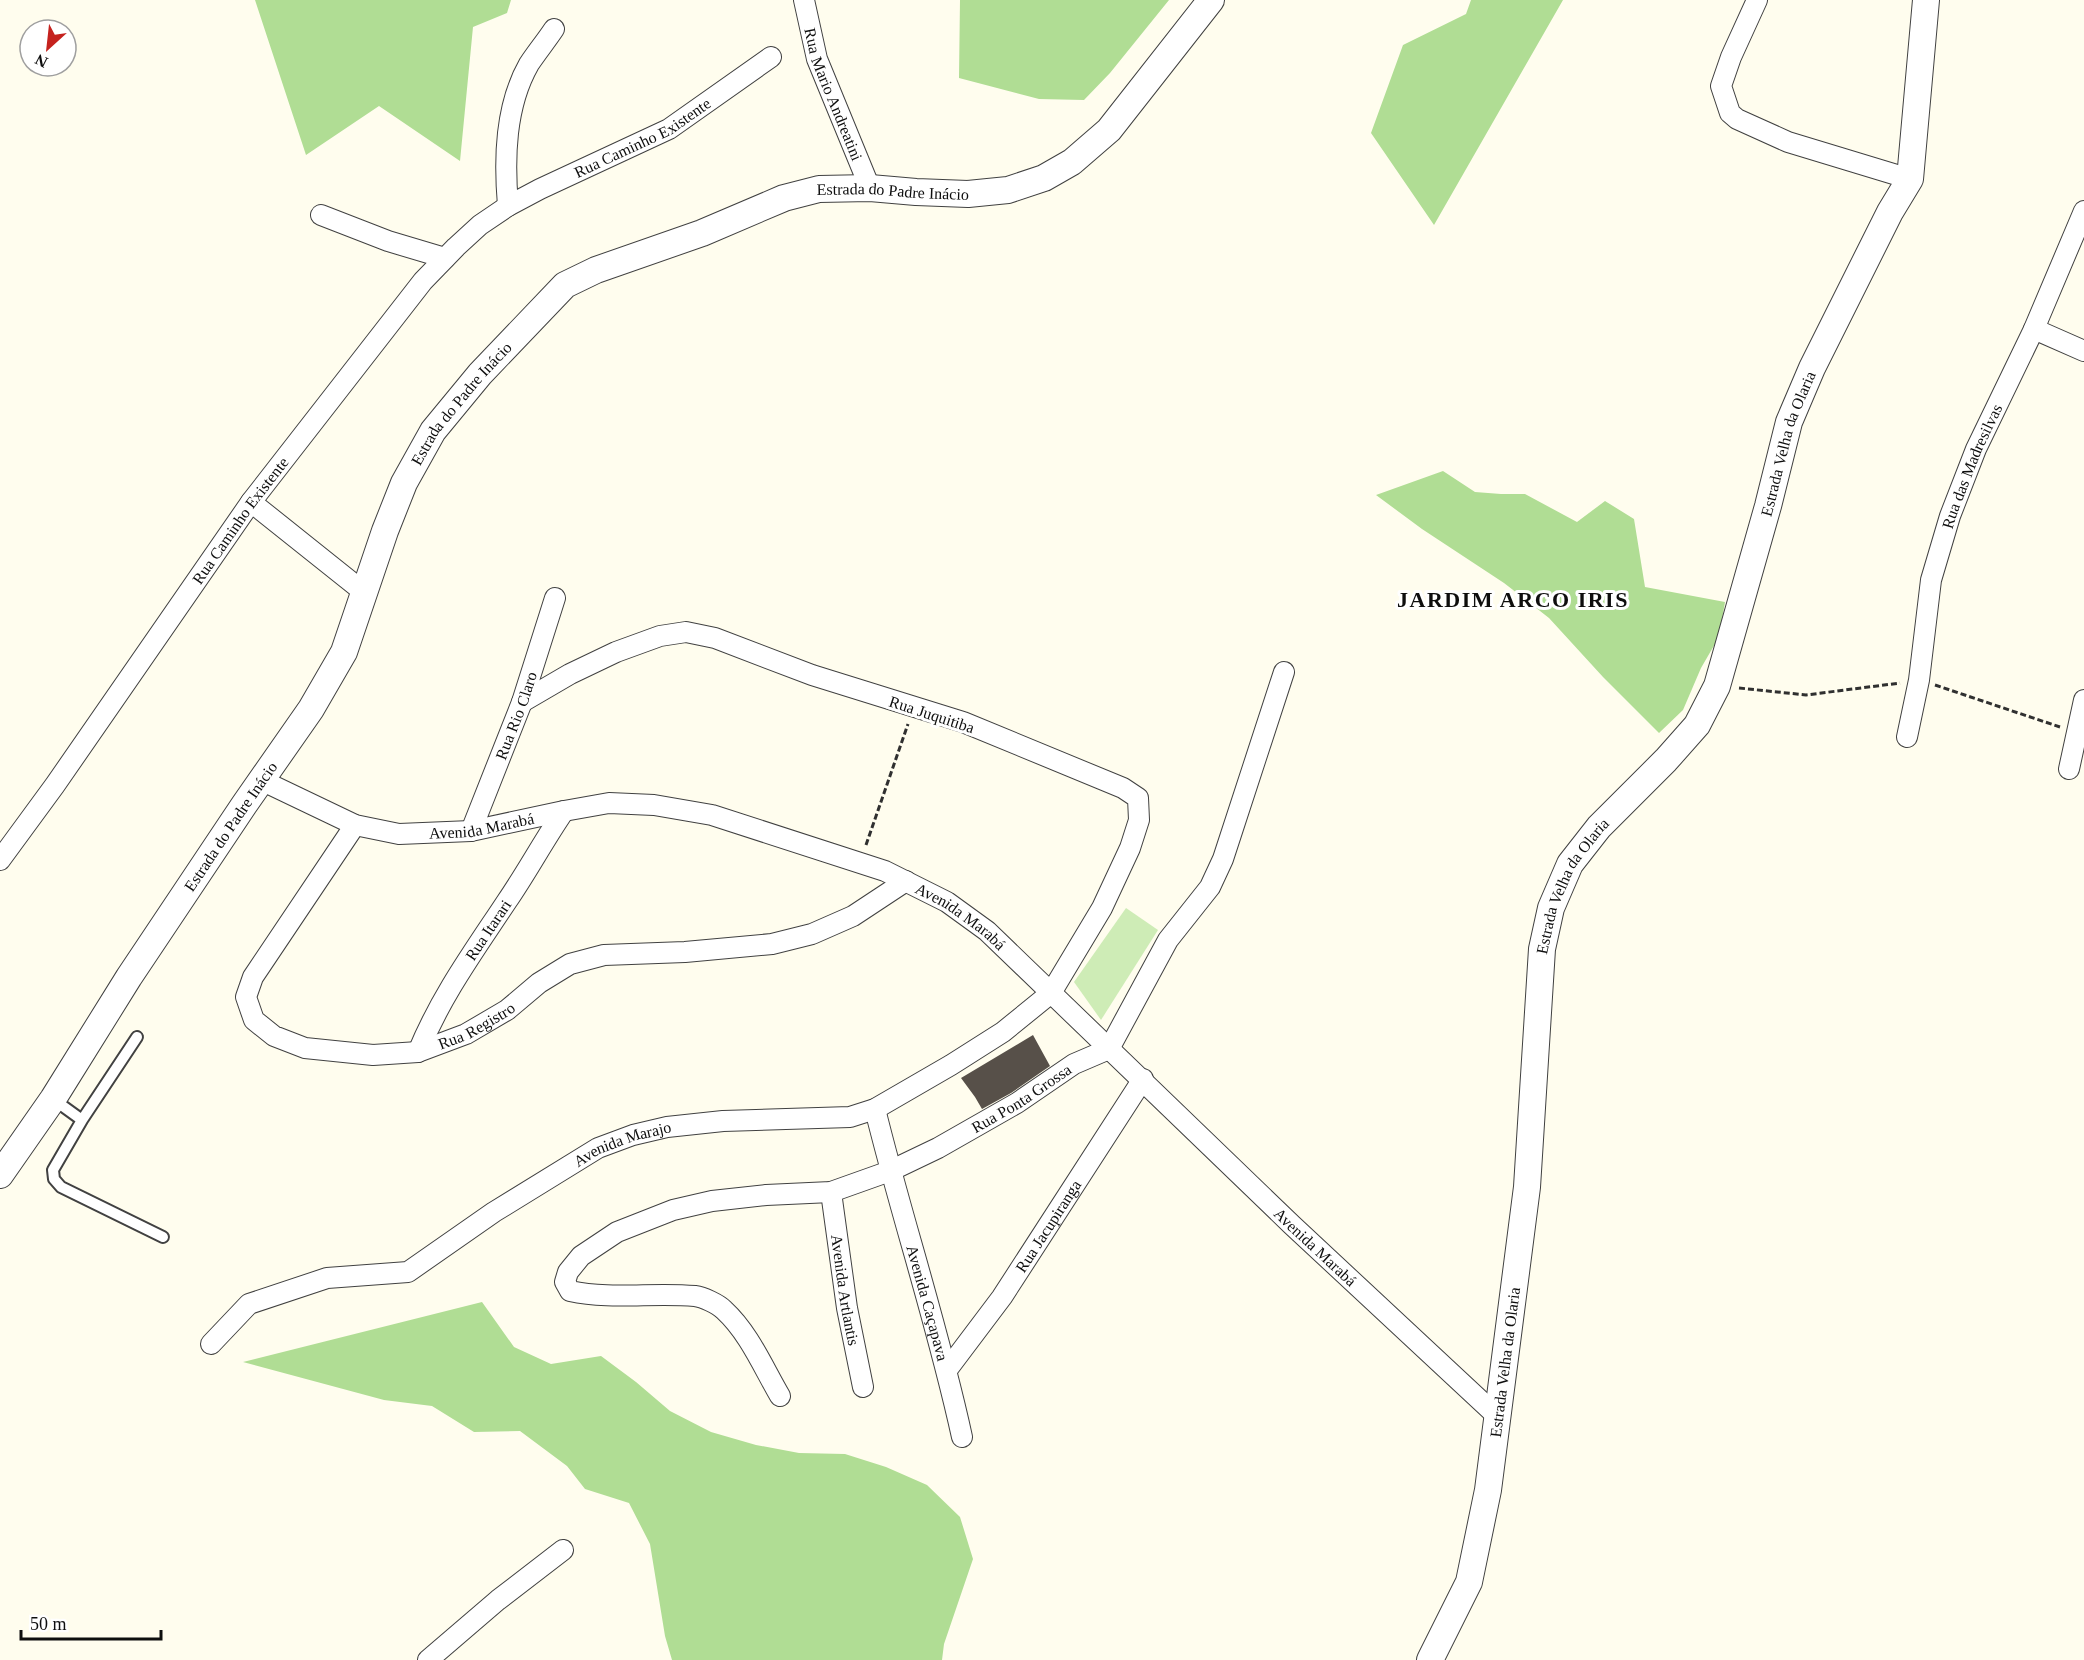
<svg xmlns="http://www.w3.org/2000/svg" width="2084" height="1660" font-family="'Times New Roman',serif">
<rect width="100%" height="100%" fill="#fffdee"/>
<path fill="#ceecb6" d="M 1126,908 L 1158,930 L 1101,1020 L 1074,982 Z"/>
<path fill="#b0dd94" d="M 255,0 L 511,0 L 507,13 L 473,27 L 460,161 L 379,106 L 306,155 Z
M 960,0 L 1169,0 L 1110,73 L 1084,100 L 1039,99 L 959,78 Z
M 1471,0 L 1563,0 L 1434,225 L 1371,133 L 1403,45 L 1466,14 Z
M 1443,471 L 1475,492 L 1501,494 L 1525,494 L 1577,522 L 1605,501 L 1634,519 L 1645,587 L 1725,602 L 1719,637 L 1701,668 L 1683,710 L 1659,733 L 1603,677 L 1549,618 L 1504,583 L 1422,529 L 1376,495 Z
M 482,1302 L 514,1347 L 551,1364 L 601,1356 L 636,1382 L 670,1411 L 711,1432 L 756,1445 L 799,1453 L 845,1454 L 886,1467 L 927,1485 L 960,1517 L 973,1559 L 944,1644 L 942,1660 L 672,1660 L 665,1636 L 650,1544 L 629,1503 L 585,1489 L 567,1466 L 520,1431 L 474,1432 L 432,1406 L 384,1400 L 243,1362 Z"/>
<path fill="#575049" d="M 1033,1035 L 1050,1066 L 1011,1093 L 982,1109 L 975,1097 L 961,1078 Z"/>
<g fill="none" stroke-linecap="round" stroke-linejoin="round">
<g stroke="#414141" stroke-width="14">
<path id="service" d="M 53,1099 L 82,1120 L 53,1170 L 54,1179 L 61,1187 L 163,1237
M 82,1120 L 137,1037"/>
</g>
<g stroke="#414141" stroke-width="22">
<g id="minor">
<path id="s1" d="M 804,0 L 817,59 L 870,188"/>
<path d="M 1757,0 L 1731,57 L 1721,86 L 1730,113 L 1737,119 L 1788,142 L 1910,179"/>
<path d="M 508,206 C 504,159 505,106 529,64 C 537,52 546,41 554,29"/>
<path d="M 321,215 L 388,241 L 445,258"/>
<path d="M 2034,329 L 2084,351"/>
<path d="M 251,502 L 365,593"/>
<path id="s2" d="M 1907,737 L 1919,680 L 1931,580 L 1950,516 L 1976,449 L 2034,329 L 2084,211"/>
<path d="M 2069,769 L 2084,700"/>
<path id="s3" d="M 263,781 L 355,825 L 399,834 L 471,831 L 564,811 L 609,803 L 654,805 L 712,815 L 885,871 L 947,902 L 987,931 L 1292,1225 L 1497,1416"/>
<path id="s4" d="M 355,825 L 253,977 L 246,997 L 254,1020 L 274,1036 L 305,1048 L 373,1055 L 418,1052 L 466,1034 L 507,1010 L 539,983 L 570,964 L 604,955 L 685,952 L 772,944 L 812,934 L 853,916 L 906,881"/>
<path id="s5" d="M 471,831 L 522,702 L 555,598"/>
<path id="s6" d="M 0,860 L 55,785 L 251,502 L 423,281 L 456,247 L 480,225 L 508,206 L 540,189 L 669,129 L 771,57"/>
<path id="s7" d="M 418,1052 C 441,996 474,951 507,901 C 527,872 544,840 564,811"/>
<path id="s8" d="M 875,1109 C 902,1219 938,1326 962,1437"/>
<path id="s9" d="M 831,1192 L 847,1308 L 863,1387"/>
<path id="s10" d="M 211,1344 L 249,1304 L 327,1278 L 408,1272 L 494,1212 L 598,1148 L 633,1135 L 667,1127 L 723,1121 L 850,1117 L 875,1109 L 951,1065 L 1003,1032 L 1051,993 L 1102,908 L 1130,848 L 1139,820 L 1138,798 L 1123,788 L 963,722 L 812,675 L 715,638 L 686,632 L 660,636 L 616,652 L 570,674 L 522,702"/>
<path id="s11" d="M 947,1370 L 1002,1297 L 1143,1079"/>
<path id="s12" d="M 780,1396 C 763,1367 749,1333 724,1310 C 718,1304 703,1297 695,1296 C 653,1292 612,1300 570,1291 L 565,1282 L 568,1272 L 581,1256 L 617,1232 L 673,1210 L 712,1201 L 766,1195 L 831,1192 L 890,1171 L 938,1148 L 1017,1103 L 1074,1064 L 1109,1049 L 1168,940 L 1210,887 L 1223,859 L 1284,672"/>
<path d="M 428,1660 L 498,1600 L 563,1550"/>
</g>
</g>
<g stroke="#414141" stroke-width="28">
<g id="tertiary">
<path id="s13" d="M 0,1175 L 53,1099 L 129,977 L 244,805 L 311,709 L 344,652 L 385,531 L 404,483 L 433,431 L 480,374 L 565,285 L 596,270 L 702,233 L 784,198 L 819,189 L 870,188 L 916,192 L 968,194 L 1008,190 L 1044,178 L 1072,162 L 1109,130 L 1211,0"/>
<path id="s14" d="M 1430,1660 L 1469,1582 L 1488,1490 L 1527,1187 L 1542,949 L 1551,908 L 1570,864 L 1599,827 L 1666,760 L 1697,725 L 1717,686 L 1768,506 L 1789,422 L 1812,368 L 1890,212 L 1910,179 L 1926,0"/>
</g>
</g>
<path stroke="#303030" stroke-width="3" stroke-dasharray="6 3" stroke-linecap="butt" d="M 1935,685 L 2060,727
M 1739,688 L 1806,695 L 1900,683
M 866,845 L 908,724"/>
<use href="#service" stroke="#fff" stroke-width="10"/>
<use href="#minor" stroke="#fff" stroke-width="20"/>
<use href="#tertiary" stroke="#fff" stroke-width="26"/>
</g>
<g text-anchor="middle" stroke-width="6" stroke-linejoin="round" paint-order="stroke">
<g font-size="16" fill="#0e0e0e" stroke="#fff">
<text dy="6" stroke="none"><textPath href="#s1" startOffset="99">Rua Mario Andreatini</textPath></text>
<text dy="6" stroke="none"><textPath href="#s6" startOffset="982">Rua Caminho Existente</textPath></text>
<text dy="6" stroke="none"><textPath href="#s13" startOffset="1408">Estrada do Padre Inácio</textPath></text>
<text dy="6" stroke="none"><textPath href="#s13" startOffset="904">Estrada do Padre Inácio</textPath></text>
<text dy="6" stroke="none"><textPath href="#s14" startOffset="1300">Estrada Velha da Olaria</textPath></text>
<text dy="6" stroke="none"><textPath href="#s2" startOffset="280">Rua das Madresilvas</textPath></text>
<text dy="6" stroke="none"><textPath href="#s6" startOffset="416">Rua Caminho Existente</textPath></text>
<text transform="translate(932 714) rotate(18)" y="6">Rua Juquitiba</text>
<text dy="6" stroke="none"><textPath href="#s5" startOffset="124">Rua Rio Claro</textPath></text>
<text dy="6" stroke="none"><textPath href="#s3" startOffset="230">Avenida Marabá</textPath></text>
<text dy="6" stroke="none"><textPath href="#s13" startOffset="418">Estrada do Padre Inácio</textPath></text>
<text dy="6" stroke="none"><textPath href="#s14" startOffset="796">Estrada Velha da Olaria</textPath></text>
<text dy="6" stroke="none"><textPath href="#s3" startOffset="734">Avenida Marabá</textPath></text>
<text dy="6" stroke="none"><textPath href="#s7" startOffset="141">Rua Itarari</textPath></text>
<text dy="6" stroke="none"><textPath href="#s4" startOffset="465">Rua Registro</textPath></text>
<text dy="6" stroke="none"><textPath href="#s12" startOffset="778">Rua Ponta Grossa</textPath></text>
<text dy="6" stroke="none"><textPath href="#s10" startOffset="470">Avenida Marajo</textPath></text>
<text dy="6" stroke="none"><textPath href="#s11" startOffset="176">Rua Jacupiranga</textPath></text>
<text dy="6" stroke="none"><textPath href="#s3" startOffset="1220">Avenida Marabá</textPath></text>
<text dy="6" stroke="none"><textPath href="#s9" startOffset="99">Avenida Artlantis</textPath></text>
<text dy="6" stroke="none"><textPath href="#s8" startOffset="201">Avenida Caçapava</textPath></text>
<text dy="6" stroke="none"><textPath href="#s14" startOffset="310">Estrada Velha da Olaria</textPath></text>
</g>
<g font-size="22" font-weight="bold" letter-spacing="1.5" fill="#0e0e0e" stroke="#fff">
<text x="1513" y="607">JARDIM ARCO IRIS</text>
</g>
</g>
<g transform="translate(48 48) rotate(207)"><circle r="28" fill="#ffffff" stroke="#9f9f9f" stroke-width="1.5"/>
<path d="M0-4.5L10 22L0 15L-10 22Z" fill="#c5221e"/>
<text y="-9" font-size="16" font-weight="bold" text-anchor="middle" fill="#0e0e0e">N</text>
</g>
<path d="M21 1630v9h140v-9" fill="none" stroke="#0e0e0e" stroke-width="3"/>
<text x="30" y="1630" font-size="18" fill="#0e0e0e" stroke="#ffffff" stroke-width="4.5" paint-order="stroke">50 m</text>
</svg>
